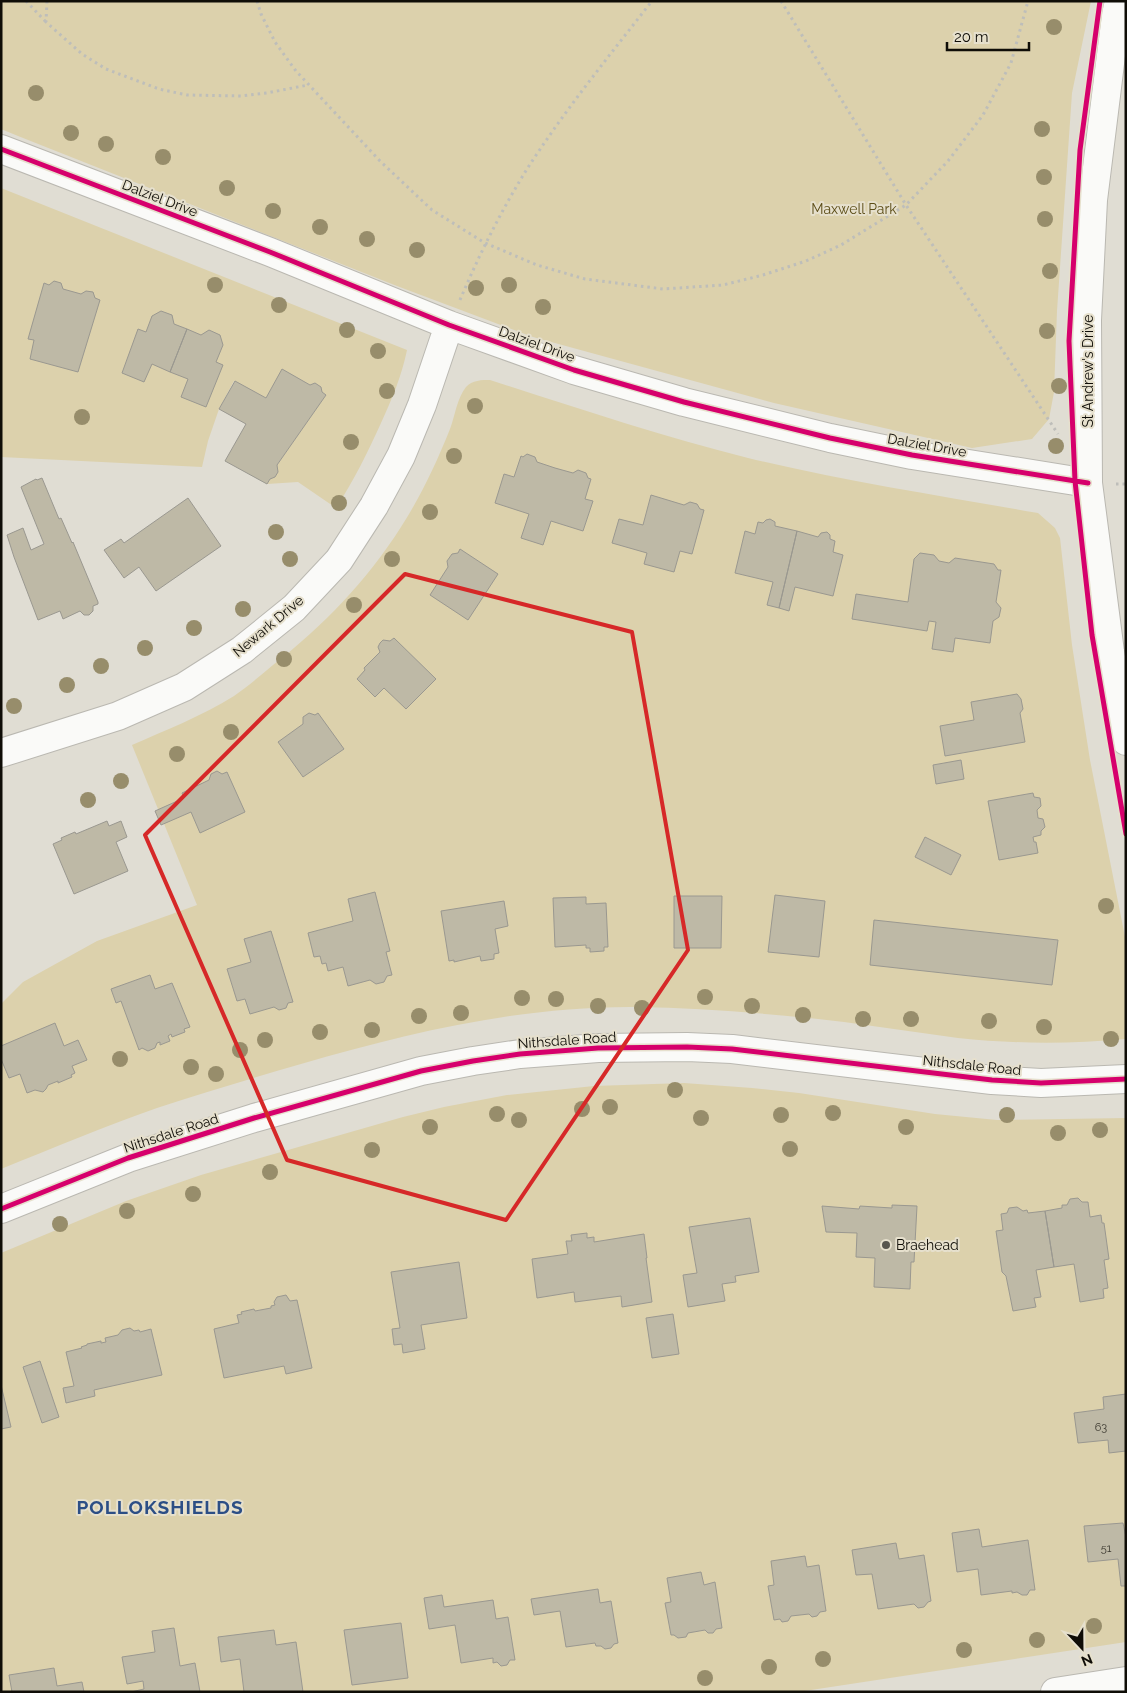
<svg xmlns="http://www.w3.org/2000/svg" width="1127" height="1693" font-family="Raleway,sans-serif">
<rect width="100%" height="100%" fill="#e0ddd3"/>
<path fill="#dcd1ac" d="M 1,1 L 1091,1 L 1072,93 L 1057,311 L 1054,392 L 1049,419 L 1032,439 L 972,448 L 774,403 L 533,337 L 397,286 L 18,136 L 1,129 Z
M 1,188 L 407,350 C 402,375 392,399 381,423 C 368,452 354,480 336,508 L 298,482 L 267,484 L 270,479 L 275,477 L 278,472 L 277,465 L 326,395 L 322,392 L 321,387 L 315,383 L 310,385 L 282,370 L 266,398 L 234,381 L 219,409 L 208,441 L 202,467 L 1,457 Z
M 490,380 C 576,408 661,436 748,458 C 843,481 941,496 1038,513 L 1055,528 L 1060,538 L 1072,645 L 1090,760 L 1126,942 L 1126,1039 C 1070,1044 1014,1044 958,1038 C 920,1033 882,1027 844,1022 C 775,1014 706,1008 636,1007 C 522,1006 411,1032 301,1064 C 253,1078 205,1092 157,1108 C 105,1126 53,1148 1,1169 L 1,1004 L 23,982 L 97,941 L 197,905 L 132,745 C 166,730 202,716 234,696 C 247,687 260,676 273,665 C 323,626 366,582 401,527 C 421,496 436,464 450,429 C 455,416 457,398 466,387 C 472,380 482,380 490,380 Z
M 684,1083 L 752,1088 L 799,1093 L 935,1114 L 997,1120 L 1126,1118 L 1126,1537 L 1123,1523 L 1085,1526 L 1118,1559 L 1126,1586 L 1126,1642 L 798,1692 L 1,1692 L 1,1253 L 126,1201 L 201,1175 L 403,1117 L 444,1107 L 507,1095 L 594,1086 Z"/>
<path fill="#beb9a6" stroke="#9a9890" d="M 54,281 L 61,283 L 63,289 L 81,294 L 86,291 L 93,292 L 95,298 L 100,300 L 78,372 L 30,359 L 34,340 L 28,339 L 44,283 L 49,285 Z
M 161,311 L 172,315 L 174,324 L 187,329 L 170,372 L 152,364 L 144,382 L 122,373 L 138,329 L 146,332 L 152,316 Z
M 187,329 L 201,335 L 209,330 L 220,335 L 223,345 L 216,362 L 223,365 L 206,407 L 181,397 L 188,379 L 170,372 Z
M 282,369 L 310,385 L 315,383 L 321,387 L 322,392 L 326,395 L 277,465 L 278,472 L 275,477 L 270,479 L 267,484 L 225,461 L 246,424 L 219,409 L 235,381 L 266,398 Z
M 527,454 L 535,457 L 537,462 L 555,468 L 573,473 L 578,470 L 586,473 L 588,478 L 591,479 L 585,499 L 593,501 L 583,531 L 551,521 L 543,545 L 521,538 L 529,514 L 495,503 L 504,474 L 514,477 L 521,456 L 523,457 Z
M 42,478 L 59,519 L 61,518 L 72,543 L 73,542 L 98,602 L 98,604 L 93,606 L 93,611 L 89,615 L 84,615 L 80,611 L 63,619 L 60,611 L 38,620 L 14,557 L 7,535 L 23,528 L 31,550 L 44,544 L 21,487 L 36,479 L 37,480 Z
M 651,495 L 684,505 L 690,502 L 697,504 L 700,509 L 704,510 L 692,554 L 680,551 L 674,572 L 644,564 L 647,553 L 612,543 L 619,519 L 643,525 Z
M 188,498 L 221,546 L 156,591 L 139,567 L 124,578 L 104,550 L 121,539 L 124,543 Z
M 770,519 L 775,522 L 775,526 L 797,531 L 779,608 L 767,605 L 773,582 L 735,573 L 745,531 L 755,534 L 758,522 L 763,523 L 766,520 Z
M 797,531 L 818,537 L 821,533 L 827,532 L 830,535 L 830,539 L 835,541 L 833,552 L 843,555 L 833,596 L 795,587 L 789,611 L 779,608 Z
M 460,549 L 498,574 L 468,620 L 430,595 L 448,567 L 447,561 L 452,554 L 458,553 Z
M 920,553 L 934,555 L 939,561 L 949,563 L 955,558 L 994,564 L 998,570 L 1001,570 L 996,602 L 1001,608 L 999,617 L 993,621 L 990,643 L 955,638 L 953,652 L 932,649 L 936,622 L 929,621 L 927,631 L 852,619 L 856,594 L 908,602 L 914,559 Z
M 394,638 L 436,679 L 406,709 L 384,688 L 375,697 L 357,679 L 365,670 L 364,668 L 380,652 L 378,647 L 380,643 L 383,640 L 390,641 Z
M 1017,694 L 1021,699 L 1023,709 L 1020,713 L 1025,742 L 945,756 L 940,726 L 974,720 L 971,702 Z
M 309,713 L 315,715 L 318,713 L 344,749 L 303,777 L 278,742 L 303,724 L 303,717 Z
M 961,760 L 964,779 L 936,784 L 933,765 Z
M 217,771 L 222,774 L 227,772 L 245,812 L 200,833 L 191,812 L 161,825 L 155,811 L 184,798 L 182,793 L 209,780 L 211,774 Z
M 1033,793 L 1034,797 L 1040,798 L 1041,806 L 1037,810 L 1038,818 L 1043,819 L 1045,827 L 1041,831 L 1041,835 L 1033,837 L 1034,842 L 1036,842 L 1038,853 L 999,860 L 988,801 Z
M 107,821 L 109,826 L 121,821 L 127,837 L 116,842 L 128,871 L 74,894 L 53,844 L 62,840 L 61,838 L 75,832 L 76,834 Z
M 925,837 L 961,855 L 951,875 L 915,857 Z
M 375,892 L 390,951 L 386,952 L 392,975 L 387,976 L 384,982 L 376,984 L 370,980 L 348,986 L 343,967 L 328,971 L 326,963 L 322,964 L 320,956 L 314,957 L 308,933 L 353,921 L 348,899 Z
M 775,895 L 825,901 L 819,957 L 768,952 Z
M 674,896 L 722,896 L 721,948 L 674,948 Z
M 586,897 L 586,904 L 606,903 L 608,947 L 604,947 L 604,951 L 590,952 L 590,948 L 586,948 L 586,945 L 555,947 L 553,898 Z
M 504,901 L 508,926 L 495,929 L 499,953 L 494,954 L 494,959 L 481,961 L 480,956 L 454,962 L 454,960 L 449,961 L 441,911 Z
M 874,920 L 1058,940 L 1052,985 L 870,965 Z
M 271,931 L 293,1002 L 288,1003 L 286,1008 L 279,1010 L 274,1007 L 250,1014 L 245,999 L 237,1001 L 227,969 L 251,962 L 244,939 Z
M 150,975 L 155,989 L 172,983 L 190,1027 L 184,1029 L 185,1032 L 172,1037 L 171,1034 L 168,1036 L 170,1041 L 160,1045 L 160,1042 L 157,1043 L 155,1048 L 148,1051 L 142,1048 L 139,1050 L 121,1001 L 116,1003 L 111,989 Z
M 55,1023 L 64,1046 L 78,1040 L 87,1060 L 72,1066 L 75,1073 L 71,1075 L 72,1077 L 58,1083 L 58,1081 L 48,1085 L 46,1089 L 43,1092 L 35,1090 L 27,1093 L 20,1074 L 9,1078 L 1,1059 L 1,1046 Z
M 1078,1198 L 1082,1202 L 1088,1202 L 1090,1217 L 1101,1215 L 1102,1223 L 1104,1223 L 1109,1259 L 1104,1260 L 1108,1288 L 1103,1289 L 1104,1298 L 1080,1302 L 1074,1264 L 1054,1267 L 1045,1211 L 1062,1208 L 1062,1205 L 1067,1205 L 1070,1199 Z
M 892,1205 L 917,1206 L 914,1262 L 911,1262 L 910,1289 L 874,1287 L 875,1258 L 856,1257 L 857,1233 L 826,1232 L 822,1206 L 859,1209 L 860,1206 L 892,1208 Z
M 1017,1207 L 1023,1211 L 1027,1210 L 1028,1213 L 1045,1211 L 1054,1267 L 1036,1270 L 1041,1297 L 1034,1298 L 1036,1307 L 1013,1311 L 1006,1276 L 1002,1272 L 996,1231 L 1003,1230 L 1001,1214 L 1007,1213 L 1009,1208 Z
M 750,1218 L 759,1272 L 735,1276 L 736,1282 L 722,1284 L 725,1301 L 688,1307 L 683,1275 L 697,1273 L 689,1227 Z
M 587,1233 L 587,1238 L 594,1237 L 594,1242 L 644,1234 L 647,1258 L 646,1258 L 652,1302 L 622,1307 L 621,1296 L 575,1302 L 574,1292 L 537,1298 L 532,1259 L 568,1254 L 566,1241 L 572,1241 L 571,1235 Z
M 459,1262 L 467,1318 L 421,1325 L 425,1349 L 403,1353 L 402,1344 L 394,1345 L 392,1329 L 400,1328 L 391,1272 Z
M 286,1295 L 290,1301 L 297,1300 L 312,1368 L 286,1374 L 284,1366 L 224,1378 L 214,1329 L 239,1323 L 237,1315 L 242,1314 L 241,1312 L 254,1309 L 255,1311 L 271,1308 L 271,1306 L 275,1305 L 274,1302 L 277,1297 Z
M 673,1314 L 679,1354 L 652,1358 L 646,1318 Z
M 130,1328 L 134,1331 L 139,1330 L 140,1332 L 151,1329 L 162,1375 L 94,1390 L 95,1396 L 66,1403 L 63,1388 L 74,1386 L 66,1352 L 82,1348 L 81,1347 L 87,1345 L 87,1344 L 101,1341 L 101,1343 L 106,1342 L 105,1338 L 118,1335 L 122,1330 Z
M 40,1361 L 59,1417 L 42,1423 L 23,1367 Z
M 1,1385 L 11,1427 L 1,1429 Z
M 1126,1394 L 1126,1451 L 1109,1453 L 1108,1440 L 1078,1443 L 1074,1413 L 1104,1409 L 1103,1397 Z
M 1123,1523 L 1126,1537 L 1126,1586 L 1121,1586 L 1118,1559 L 1088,1562 L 1084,1526 Z
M 979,1529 L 982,1547 L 1028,1540 L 1035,1590 L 1030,1590 L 1027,1595 L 1022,1595 L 1017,1592 L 1012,1593 L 1012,1591 L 981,1595 L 978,1569 L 957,1572 L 952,1533 Z
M 896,1543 L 899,1559 L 924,1555 L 931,1601 L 928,1602 L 924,1607 L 918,1608 L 914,1604 L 878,1609 L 872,1574 L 856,1575 L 852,1550 Z
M 805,1556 L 807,1567 L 819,1565 L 826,1611 L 820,1612 L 817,1616 L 812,1617 L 809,1614 L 791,1616 L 788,1621 L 782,1622 L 780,1619 L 774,1620 L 768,1586 L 774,1585 L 771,1561 Z
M 701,1572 L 704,1585 L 715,1582 L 722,1628 L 716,1629 L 713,1633 L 708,1633 L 705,1630 L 688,1633 L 686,1637 L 678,1638 L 674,1635 L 671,1635 L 665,1603 L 671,1602 L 667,1578 Z
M 598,1589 L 600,1603 L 611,1601 L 618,1643 L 614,1644 L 611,1648 L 605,1649 L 601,1646 L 596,1646 L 595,1643 L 566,1647 L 560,1611 L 534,1615 L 531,1599 Z
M 442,1595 L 444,1607 L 493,1600 L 496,1619 L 508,1617 L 515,1660 L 510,1660 L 507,1665 L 501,1666 L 497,1662 L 493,1663 L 493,1658 L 461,1663 L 455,1625 L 429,1629 L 424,1598 Z
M 401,1623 L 408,1678 L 352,1685 L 344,1630 Z
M 174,1628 L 180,1666 L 195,1663 L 200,1692 L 131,1692 L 144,1689 L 143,1681 L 127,1684 L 122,1657 L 155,1652 L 152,1631 Z
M 274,1630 L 276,1645 L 296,1642 L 303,1692 L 244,1692 L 240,1659 L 221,1662 L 218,1637 Z
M 54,1668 L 57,1686 L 82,1682 L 84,1692 L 12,1692 L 9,1675 Z"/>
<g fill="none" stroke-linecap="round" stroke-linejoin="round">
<g stroke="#bab8b1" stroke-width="30">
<path id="street" d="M 1,149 L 270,252 L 449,325 L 574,370 L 684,402 L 830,438 L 912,455 L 1088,483
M 1,753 L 118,716 L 184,687 L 242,650 L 294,608 L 339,560 L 374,506 L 401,456 L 422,405 L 449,325
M 1055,1692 L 1126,1681"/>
</g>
<g stroke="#bab8b1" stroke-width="30">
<path id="secondary" d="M 1119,1 L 1116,15 L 1093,200 L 1087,320 L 1088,483 L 1110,652 L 1126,741
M 1,1209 L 128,1158 L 254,1118 L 421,1071 L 473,1061 L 520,1054 L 598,1048 L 687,1047 L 732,1049 L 992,1080 L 1041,1083 L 1126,1079"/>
</g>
<path stroke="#bebeba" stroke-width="3" stroke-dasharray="2.5 4" stroke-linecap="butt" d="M 26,1 L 46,22
M 47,1 L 46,22 L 82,54 L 106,69 L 159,89 L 187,95 L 241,96 L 267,93 L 308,85
M 257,1 L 261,14 L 275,42 L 296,71 L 380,161 L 432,210 L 485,243 L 537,265 L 585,279 L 663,289 L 723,285 L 763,275 L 806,261 L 841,245 L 906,205 L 948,161 L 983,115 L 1011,63 L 1028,1
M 781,1 L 906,205 L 1058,434
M 460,300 C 479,255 501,211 527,169 C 565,110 609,56 652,1
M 1116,484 L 1126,484"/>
<use href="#street" stroke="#fafaf8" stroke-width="28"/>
<use href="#secondary" stroke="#fafaf8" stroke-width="28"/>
<g stroke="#e6e0cd" stroke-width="8">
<path id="cycleway" d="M 1100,1 L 1080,150 L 1069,341 L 1075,481 L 1092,635 L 1126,834
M 1,149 L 270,252 L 449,325 L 574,370 L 684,402 L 830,438 L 912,455 L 1088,483
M 1,1209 L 128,1158 L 254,1118 L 421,1071 L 473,1061 L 520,1054 L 598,1048 L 687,1047 L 732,1049 L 992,1080 L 1041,1083 L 1126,1079"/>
</g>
<use href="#cycleway" stroke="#d6006c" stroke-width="5"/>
</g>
<g fill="#978d6b">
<circle cx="1054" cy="27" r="8"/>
<circle cx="36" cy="93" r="8"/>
<circle cx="1042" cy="129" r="8"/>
<circle cx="71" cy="133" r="8"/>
<circle cx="106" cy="144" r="8"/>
<circle cx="163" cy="157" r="8"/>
<circle cx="1044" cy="177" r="8"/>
<circle cx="227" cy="188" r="8"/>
<circle cx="273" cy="211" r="8"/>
<circle cx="1045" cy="219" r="8"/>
<circle cx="320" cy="227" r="8"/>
<circle cx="367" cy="239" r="8"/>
<circle cx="417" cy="250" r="8"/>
<circle cx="1050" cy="271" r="8"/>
<circle cx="215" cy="285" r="8"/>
<circle cx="509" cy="285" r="8"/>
<circle cx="476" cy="288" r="8"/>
<circle cx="279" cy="305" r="8"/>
<circle cx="543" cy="307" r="8"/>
<circle cx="347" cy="330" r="8"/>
<circle cx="1047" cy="331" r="8"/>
<circle cx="378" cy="351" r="8"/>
<circle cx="1059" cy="386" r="8"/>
<circle cx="387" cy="391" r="8"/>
<circle cx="475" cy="406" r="8"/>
<circle cx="82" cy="417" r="8"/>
<circle cx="351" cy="442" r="8"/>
<circle cx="1056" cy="446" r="8"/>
<circle cx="454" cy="456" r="8"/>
<circle cx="339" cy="503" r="8"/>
<circle cx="430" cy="512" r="8"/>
<circle cx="276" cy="532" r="8"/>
<circle cx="290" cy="559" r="8"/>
<circle cx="392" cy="559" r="8"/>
<circle cx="354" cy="605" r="8"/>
<circle cx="243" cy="609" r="8"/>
<circle cx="194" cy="628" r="8"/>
<circle cx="145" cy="648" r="8"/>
<circle cx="284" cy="659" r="8"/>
<circle cx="101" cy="666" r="8"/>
<circle cx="67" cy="685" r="8"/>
<circle cx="14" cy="706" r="8"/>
<circle cx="231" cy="732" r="8"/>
<circle cx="177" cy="754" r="8"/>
<circle cx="121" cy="781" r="8"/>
<circle cx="88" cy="800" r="8"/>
<circle cx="1106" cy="906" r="8"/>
<circle cx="705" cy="997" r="8"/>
<circle cx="522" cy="998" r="8"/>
<circle cx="556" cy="999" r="8"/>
<circle cx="598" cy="1006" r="8"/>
<circle cx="752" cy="1006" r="8"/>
<circle cx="642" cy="1008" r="8"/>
<circle cx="461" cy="1013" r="8"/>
<circle cx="803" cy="1015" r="8"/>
<circle cx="419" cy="1016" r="8"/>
<circle cx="863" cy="1019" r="8"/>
<circle cx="911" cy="1019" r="8"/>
<circle cx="989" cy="1021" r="8"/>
<circle cx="1044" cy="1027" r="8"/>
<circle cx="372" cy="1030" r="8"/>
<circle cx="320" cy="1032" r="8"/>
<circle cx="1111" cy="1039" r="8"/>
<circle cx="265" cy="1040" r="8"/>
<circle cx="240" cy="1050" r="8"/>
<circle cx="120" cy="1059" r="8"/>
<circle cx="191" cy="1067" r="8"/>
<circle cx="216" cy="1074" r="8"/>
<circle cx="675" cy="1090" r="8"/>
<circle cx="610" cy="1107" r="8"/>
<circle cx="582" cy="1109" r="8"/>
<circle cx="833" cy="1113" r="8"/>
<circle cx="497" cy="1114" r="8"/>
<circle cx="781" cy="1115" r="8"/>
<circle cx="1007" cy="1115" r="8"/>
<circle cx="701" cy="1118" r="8"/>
<circle cx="519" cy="1120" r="8"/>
<circle cx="430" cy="1127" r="8"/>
<circle cx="906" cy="1127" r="8"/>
<circle cx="1100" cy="1130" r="8"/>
<circle cx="1058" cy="1133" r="8"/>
<circle cx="790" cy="1149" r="8"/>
<circle cx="372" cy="1150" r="8"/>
<circle cx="270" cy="1172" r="8"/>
<circle cx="193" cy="1194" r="8"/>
<circle cx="127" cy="1211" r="8"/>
<circle cx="60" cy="1224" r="8"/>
<circle cx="1094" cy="1626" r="8"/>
<circle cx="1037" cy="1640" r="8"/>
<circle cx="964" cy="1650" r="8"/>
<circle cx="823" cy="1659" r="8"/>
<circle cx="769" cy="1667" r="8"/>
<circle cx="705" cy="1678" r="8"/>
</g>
<path fill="none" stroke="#d62828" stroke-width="4" stroke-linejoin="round" d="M 405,574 L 632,632 L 688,950 L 506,1220 L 287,1160 L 145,835 Z"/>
<circle fill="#58564e" stroke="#e6e0cd" stroke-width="2" cx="886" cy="1245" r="5"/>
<g text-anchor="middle" stroke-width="4" stroke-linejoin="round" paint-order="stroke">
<g font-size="11" fill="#3b382f">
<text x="1101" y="1431">63</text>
<text x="1106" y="1552">51</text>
</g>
<g font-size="14" fill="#0f0d07" stroke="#e6e0cd">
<text transform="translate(160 198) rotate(21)" y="5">Dalziel Drive</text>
<text transform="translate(537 344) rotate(20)" y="5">Dalziel Drive</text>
<text transform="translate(1088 371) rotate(-90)" y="5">St Andrew's Drive</text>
<text transform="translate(927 445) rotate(10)" y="5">Dalziel Drive</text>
<text transform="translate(268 626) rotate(-40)" y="5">Newark Drive</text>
<text transform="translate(567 1040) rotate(-4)" y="5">Nithsdale Road</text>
<text transform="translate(972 1065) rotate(6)" y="5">Nithsdale Road</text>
<text transform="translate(171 1133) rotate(-18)" y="5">Nithsdale Road</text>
</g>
<g font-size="14" fill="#5b4c16" stroke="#e6e0cd">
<text x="854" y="214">Maxwell Park</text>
</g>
<g font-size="14" fill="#0f0d07" stroke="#e6e0cd" text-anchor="start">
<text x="896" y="1250">Braehead</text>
</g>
<g font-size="19" font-weight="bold" letter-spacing="1" fill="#2c4e85" stroke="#e6e0cd">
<text x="160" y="1514">POLLOKSHIELDS</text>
</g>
</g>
<rect width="1127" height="1693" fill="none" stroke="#0f0d07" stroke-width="5"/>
<g transform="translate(1082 1648) rotate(158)" stroke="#e6e0cd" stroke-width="4" paint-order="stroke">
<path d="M0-4L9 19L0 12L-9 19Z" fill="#0f0d07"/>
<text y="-8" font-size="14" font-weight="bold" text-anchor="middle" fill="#0f0d07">N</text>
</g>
<path d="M947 42v8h82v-8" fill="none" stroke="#0f0d07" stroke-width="2.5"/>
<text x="954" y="42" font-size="15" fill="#0f0d07" stroke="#e6e0cd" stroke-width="4" paint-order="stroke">20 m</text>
</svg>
